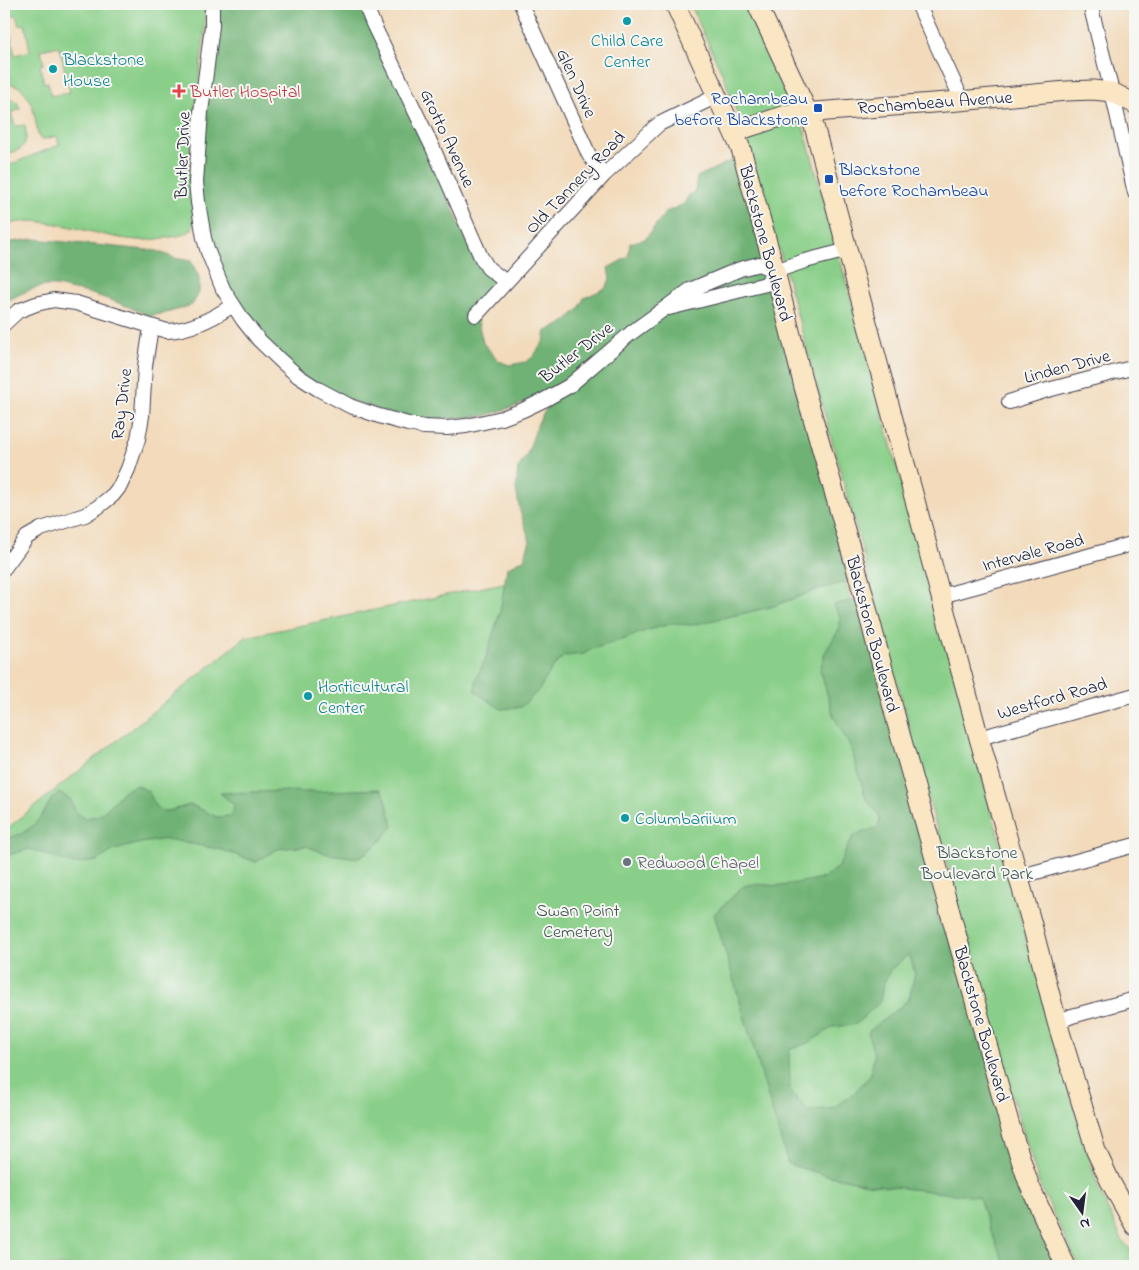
<svg xmlns="http://www.w3.org/2000/svg" width="1139" height="1270" font-family="'Indie Flower',sans-serif">
<rect width="100%" height="100%" fill="#f6f6f2"/>
<filter id="ink" filterUnits="userSpaceOnUse"><feTurbulence type="fractalNoise" baseFrequency=".02" numOctaves="2"/><feDisplacementMap in="SourceGraphic" scale="10" xChannelSelector="R" yChannelSelector="G"/><feConvolveMatrix kernelMatrix="1 2 1 2 8 2 1 2 1" color-interpolation-filters="sRGB"/></filter>
<filter id="wash" filterUnits="userSpaceOnUse"><feTurbulence type="fractalNoise" baseFrequency=".0096" numOctaves="4" result="noise"/><feDisplacementMap in="SourceGraphic" scale="20" xChannelSelector="R" yChannelSelector="G"/><feGaussianBlur stdDeviation="1.12" result="paint"/><feColorMatrix in="noise" values="0 0 0 0 0 0 0 0 0 0 0 0 0 0 0 0 0 1.4 0 .05"/><feComposite in="paint" operator="in"/></filter>
<g filter="url(#wash)">
<rect width="100%" height="100%" fill="#f2daba"/>
<path fill="#8acf89" stroke="#567862" fill-rule="evenodd" d="M 4,4 L 205,4 L 204,37 L 189,162 L 191,200 L 194,224 C 192,234 181,235 172,237 C 161,238 149,241 138,240 C 105,238 75,225 42,222 C 29,220 17,222 4,225 L 4,167 L 59,145 L 57,136 L 41,140 L 38,135 C 35,117 31,79 4,85 L 4,37 L 11,36 L 15,55 L 30,51 L 25,24 L 19,26 L 16,15 L 12,16 L 11,14 L 4,16 ZM 59,46 L 70,92 L 51,96 L 48,82 L 44,83 L 40,65 L 44,64 L 41,50 Z
M 690,4 L 748,4 L 805,132 L 1065,1079 L 1099,1190 L 1122,1240 L 1135,1255 L 1135,1266 L 1079,1266 L 1040,1186 L 1007,1079 L 918,761 L 863,553 L 783,263 L 751,152 L 723,75 Z
M 4,99 C 13,98 18,101 20,109 L 11,113 L 15,126 L 25,125 C 29,145 23,150 4,155 Z
M 797,408 L 988,1098 L 1056,1266 L 4,1266 L 4,831 L 246,637 L 503,583 Z"/>
<path fill="#6fb275" stroke="#486a58" fill-rule="evenodd" d="M 208,4 L 365,4 L 467,242 L 500,280 L 475,309 L 483,343 L 499,361 L 509,365 L 526,362 L 533,357 L 544,341 L 546,331 L 562,324 L 579,309 L 584,298 L 606,288 L 610,279 L 608,268 L 628,257 L 630,243 L 645,239 L 666,212 L 684,204 L 689,195 L 695,191 L 697,177 L 739,157 L 857,579 L 819,589 L 771,607 L 692,625 L 670,624 L 642,632 L 625,639 L 592,649 L 584,654 L 564,656 L 553,667 L 538,691 L 521,707 L 501,709 L 476,692 L 475,690 L 476,679 L 485,660 L 500,612 L 507,568 L 524,559 L 530,541 L 520,511 L 516,489 L 518,468 L 527,455 L 538,423 L 557,390 L 513,407 L 484,416 L 412,421 L 317,389 L 237,316 L 199,218 Z
M 34,239 L 157,251 L 174,258 L 191,261 L 199,277 L 199,293 L 192,305 L 170,312 L 150,316 C 123,304 98,294 69,289 C 62,287 54,285 46,286 C 32,287 16,296 4,303 L 4,243 Z
M 861,598 L 1006,1126 L 1068,1266 L 1006,1266 L 987,1223 L 979,1197 L 868,1184 L 825,1175 L 788,1164 L 714,914 L 744,886 L 753,884 L 781,886 L 823,878 L 838,867 L 853,836 L 878,827 L 880,820 L 878,814 L 866,799 L 851,748 L 834,717 L 820,670 L 825,653 L 839,629 L 840,617 L 834,605 ZM 909,954 L 915,973 L 909,999 L 886,1018 L 868,1032 L 874,1056 L 870,1076 L 853,1094 L 833,1108 L 808,1111 L 790,1091 L 789,1050 L 810,1042 L 833,1027 L 856,1024 L 880,1002 L 883,985 L 890,970 Z
M 137,785 L 149,792 L 155,806 L 161,811 L 169,811 L 189,805 L 194,806 L 217,817 L 229,816 L 233,813 L 234,805 L 220,793 L 289,791 L 305,792 L 380,789 L 385,796 L 393,826 L 379,843 L 359,858 L 328,854 L 306,846 L 278,849 L 256,862 L 222,850 L 167,839 L 141,843 L 114,850 L 97,861 L 73,864 L 30,849 L 4,856 L 4,839 L 21,834 L 30,828 L 41,817 L 52,798 L 60,793 L 71,800 L 75,811 L 84,818 L 98,816 L 106,810 L 123,791 Z"/>
</g>
<g filter="url(#ink)">
<g fill="none" stroke-linecap="round" stroke-linejoin="round">
<g stroke="#413e4e" stroke-width="16">
<path id="street" d="M 212,4 L 212,26 L 201,112 L 196,182 L 198,202 L 204,238 L 208,252 L 223,289 L 243,320 L 259,340 L 282,362 L 298,376 L 318,389 L 350,406 L 379,416 L 408,424 L 424,427 L 447,428 L 466,426 L 502,418 L 523,410 L 546,399 L 569,386 L 631,333 L 690,290 L 740,269 L 759,264 L 775,271
M 365,4 L 374,26 L 432,146 L 481,257 L 488,268 L 506,282
M 521,4 L 589,155 L 604,175
M 918,4 L 957,89 L 959,101
M 1090,4 L 1112,92 L 1135,193
M 669,308 L 766,284 L 775,271 L 805,261 L 848,250
M 476,315 L 604,175 L 659,124 L 717,96
M 4,324 L 18,311 L 36,304 L 54,300 L 76,303 L 167,331 C 190,330 214,318 233,305
M 1009,402 L 1044,391 L 1135,367
M 4,568 L 27,537 L 41,529 L 85,515 L 98,507 L 113,495 L 120,486 L 128,469 L 138,439 L 142,416 L 145,366 L 151,327
M 941,596 L 1135,543
M 979,738 L 1135,695
M 1018,877 L 1135,845
M 1057,1022 L 1072,1016 L 1135,999"/>
</g>
<g stroke="#413e4e" stroke-width="21">
<path id="secondary" d="M 675,4 L 741,149 L 775,271 L 804,387 L 860,582 L 900,734 L 1012,1133 L 1029,1184 L 1062,1258 L 1066,1266
M 757,4 L 814,126 L 979,738 L 1031,921 L 1057,1022 L 1096,1151 L 1110,1181 L 1135,1226
M 734,132 L 789,114 L 959,101 L 1066,91 L 1093,90 L 1112,92 L 1135,104"/>
</g>
<use href="#street" stroke="#fff" stroke-width="14"/>
<use href="#secondary" stroke="#fbe6c4" stroke-width="19"/>
</g>
</g>
<g fill="#0f9aa8" stroke="#f6f6f2" stroke-width="2">
<circle cx="627" cy="21" r="5"/>
<circle cx="53" cy="69" r="5"/>
<circle cx="308" cy="696" r="5"/>
<circle cx="625" cy="818" r="5"/>
</g>
<path fill="#e0444e" stroke="#f6f6f2" stroke-width="2" d="M176.5 83.5h5v5h5v5h-5v5h-5v-5h-5v-5h5z"/>
<g fill="#1a4fb4" stroke="#f6f6f2" stroke-width="2">
<rect x="813" y="103" width="10" height="10" rx="2.5"/>
<rect x="824" y="174" width="10" height="10" rx="2.5"/>
</g>
<circle fill="#6b7280" stroke="#f6f6f2" stroke-width="2" cx="627" cy="862" r="5"/>
<g text-anchor="middle" stroke-width="4" stroke-linejoin="round" paint-order="stroke">
<g font-size="18" fill="#0d838f" stroke="#f6f6f2" text-anchor="start">
<text x="627" y="46" text-anchor="middle">Child Care<tspan x="627" dy="21">Center</tspan></text>
<text x="63" y="65">Blackstone<tspan x="63" dy="21">House</tspan></text>
<text x="318" y="692">Horticultural<tspan x="318" dy="21">Center</tspan></text>
<text x="635" y="824">Columbariium</text>
</g>
<g font-size="18" fill="#22223b" stroke="#f6f6f2">
<text transform="translate(577 83) rotate(66)" y="6">Glen Drive</text>
<text transform="translate(935 102) rotate(-4)" y="6">Rochambeau Avenue</text>
<text transform="translate(448 138) rotate(65)" y="6">Grotto Avenue</text>
<text transform="translate(182 155) rotate(-88)" y="6">Butler Drive</text>
<text transform="translate(575 182) rotate(-46)" y="6">Old Tannery Road</text>
<text transform="translate(766 243) rotate(75)" y="6">Blackstone Boulevard</text>
<text transform="translate(576 352) rotate(-38)" y="6">Butler Drive</text>
<text transform="translate(1067 366) rotate(-15)" y="6">Linden Drive</text>
<text transform="translate(121 404) rotate(-83)" y="6">Ray Drive</text>
<text transform="translate(1033 552) rotate(-15)" y="6">Intervale Road</text>
<text transform="translate(873 634) rotate(75)" y="6">Blackstone Boulevard</text>
<text transform="translate(1052 698) rotate(-16)" y="6">Westford Road</text>
<text transform="translate(982 1024) rotate(74)" y="6">Blackstone Boulevard</text>
</g>
<g font-size="18" fill="#be3a42" stroke="#f6f6f2" text-anchor="start">
<text x="190" y="97">Butler Hospital</text>
</g>
<g font-size="18" fill="#164399" stroke="#f6f6f2" text-anchor="end">
<text x="808" y="104">Rochambeau<tspan x="808" dy="21">before Blackstone</tspan></text>
<text x="839" y="175" text-anchor="start">Blackstone<tspan x="839" dy="21">before Rochambeau</tspan></text>
</g>
<g font-size="18" fill="#415652" stroke="#f6f6f2">
<text x="977" y="858">Blackstone<tspan x="977" dy="21">Boulevard Park</tspan></text>
<text x="578" y="916">Swan Point<tspan x="578" dy="21">Cemetery</tspan></text>
</g>
<g font-size="18" fill="#5b616d" stroke="#f6f6f2" text-anchor="start">
<text x="637" y="868">Redwood Chapel</text>
</g>
</g>
<rect width="1139" height="1270" fill="none" stroke="#f6f6f2" stroke-width="20"/>
<g transform="translate(1082 1212) rotate(166)" stroke="#f6f6f2" stroke-width="4" paint-order="stroke">
<path d="M0-4L9 19L0 12L-9 19Z" fill="#22223b"/>
<text y="-8" font-size="14" font-weight="bold" text-anchor="middle" fill="#22223b">N</text>
</g>
</svg>
